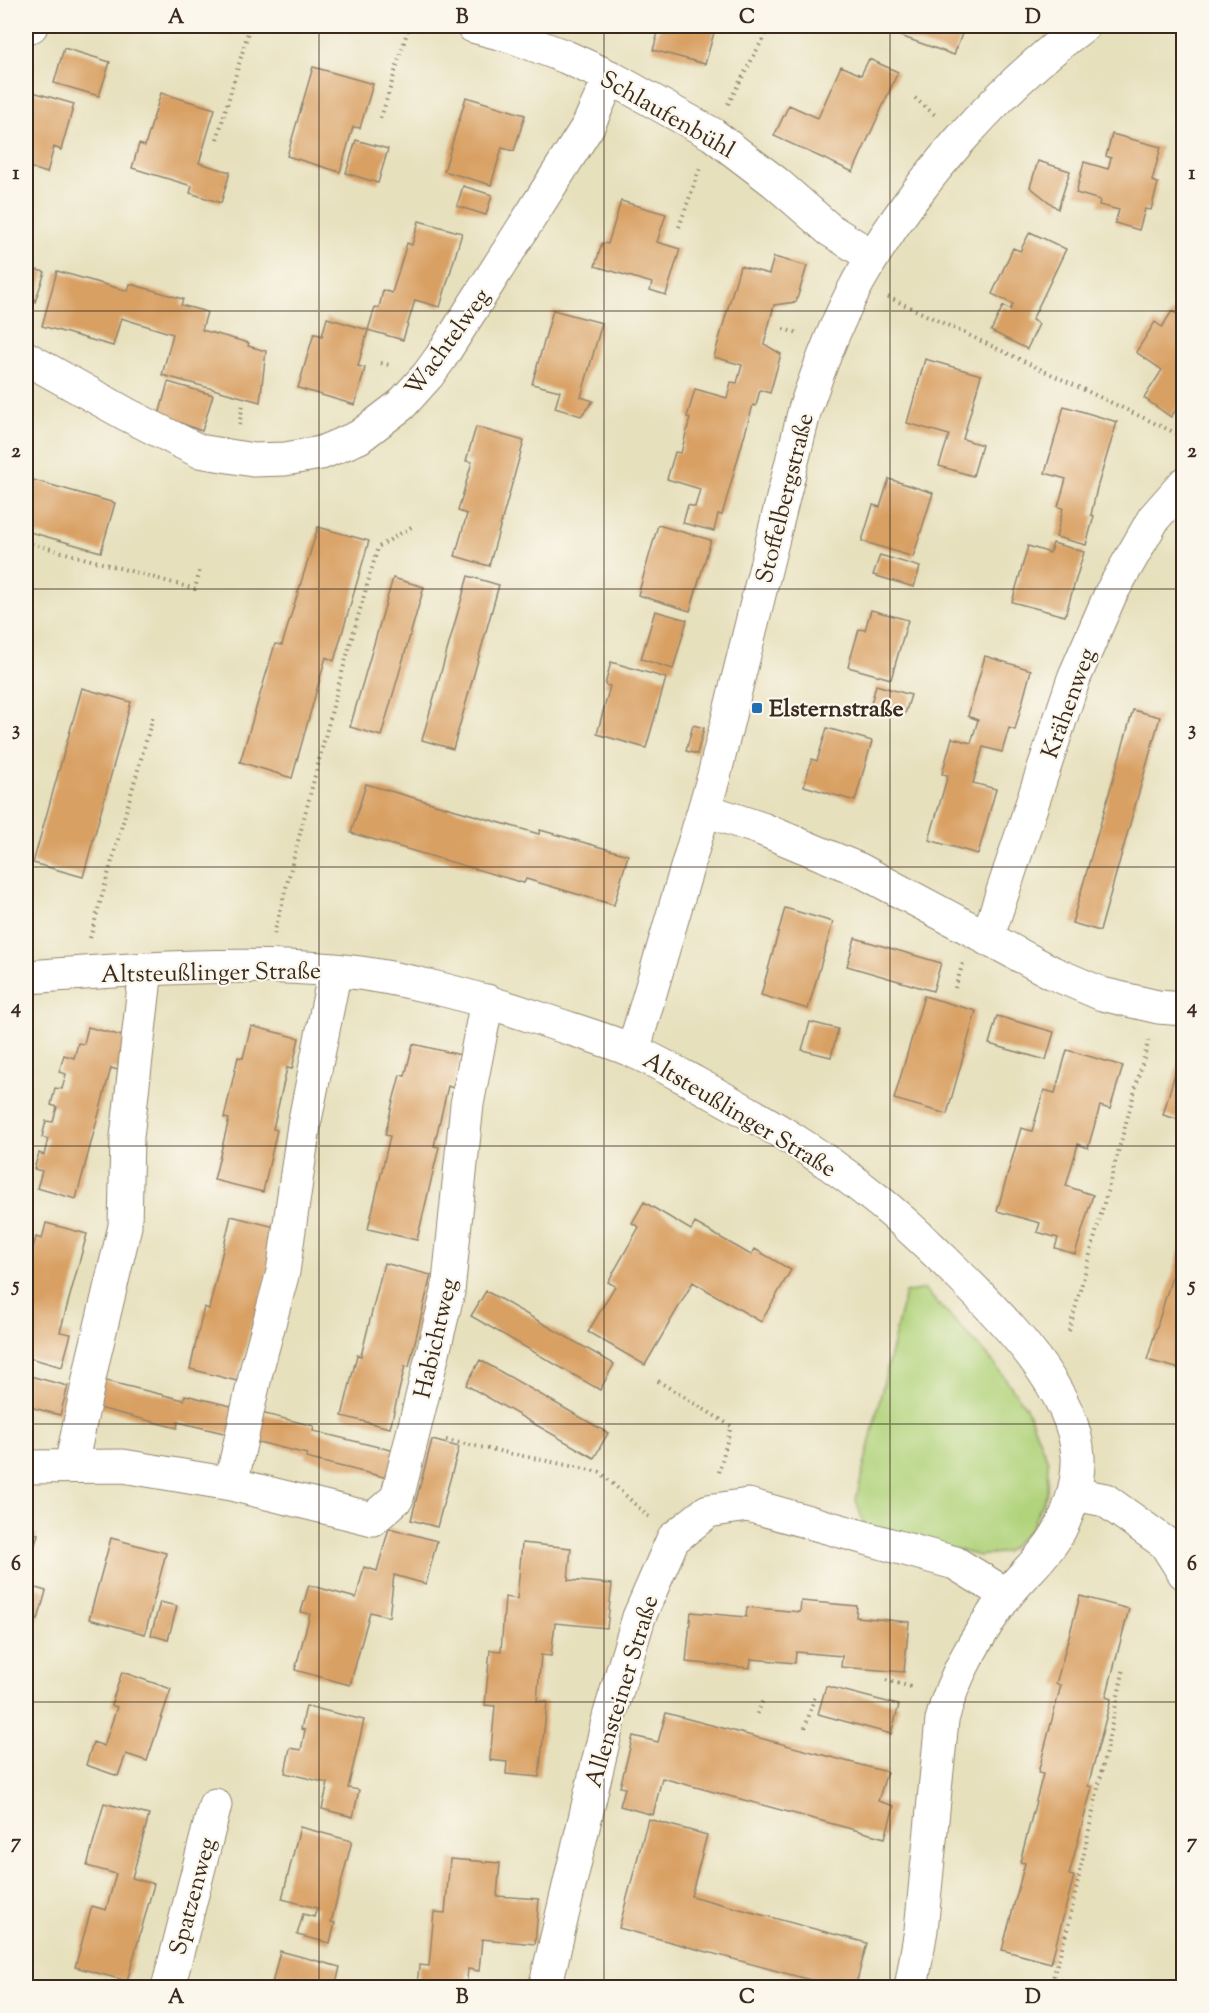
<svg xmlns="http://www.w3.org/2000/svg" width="1209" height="2013" font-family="'Sorts Mill Goudy',serif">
<rect width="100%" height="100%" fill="#fbf7ec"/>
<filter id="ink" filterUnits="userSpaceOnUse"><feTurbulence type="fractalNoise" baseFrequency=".0167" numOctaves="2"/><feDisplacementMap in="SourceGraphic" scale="12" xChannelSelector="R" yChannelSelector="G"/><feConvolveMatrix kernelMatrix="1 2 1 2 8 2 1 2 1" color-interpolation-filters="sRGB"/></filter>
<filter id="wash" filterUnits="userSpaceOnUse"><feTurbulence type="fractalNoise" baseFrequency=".008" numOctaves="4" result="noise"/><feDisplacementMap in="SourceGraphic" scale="24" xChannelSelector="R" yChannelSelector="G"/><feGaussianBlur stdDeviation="1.35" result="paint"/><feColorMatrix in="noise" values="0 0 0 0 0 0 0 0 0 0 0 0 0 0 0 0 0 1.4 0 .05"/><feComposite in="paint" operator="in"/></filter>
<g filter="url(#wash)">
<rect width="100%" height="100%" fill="#e7e0bd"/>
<path fill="#b1d37b" stroke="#767e4c" stroke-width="1.5" d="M 924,1289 L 990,1358 L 1026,1407 L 1048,1461 L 1047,1493 L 1030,1530 L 1006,1552 L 979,1556 L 864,1525 L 856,1500 L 905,1293 Z"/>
<g id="blocks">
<path fill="#d9a063" d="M 660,26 L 716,26 L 705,64 L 653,50 Z
M 891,26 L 965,26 L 954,55 L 889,32 Z
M 64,48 L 110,62 L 99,96 L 54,83 Z
M 869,59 L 898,72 L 853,172 L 774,136 L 789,105 L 818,118 L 841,66 L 861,75 Z
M 313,67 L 373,84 L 360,128 L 353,127 L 340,172 L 287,156 Z
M 26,90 L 74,104 L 61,150 L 54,147 L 47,173 L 26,166 Z
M 161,93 L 215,109 L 199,163 L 230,172 L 221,203 L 190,193 L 192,186 L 132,168 L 139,144 L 145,146 Z
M 466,97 L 525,115 L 514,151 L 502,148 L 491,185 L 444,171 Z
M 1112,134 L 1161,147 L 1152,181 L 1158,183 L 1151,210 L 1145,209 L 1139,230 L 1115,223 L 1119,210 L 1099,205 L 1100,200 L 1076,193 L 1084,162 L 1108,169 L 1111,158 L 1106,156 Z
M 356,140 L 388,149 L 378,183 L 346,173 Z
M 1038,161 L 1070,171 L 1058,209 L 1030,187 Z
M 463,186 L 492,195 L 486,215 L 457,206 Z
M 621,201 L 666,214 L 657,242 L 680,249 L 666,295 L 650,290 L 652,283 L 595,266 L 602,243 L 608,244 Z
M 419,221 L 462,233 L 440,307 L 415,300 L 403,340 L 368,330 L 375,307 L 379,308 L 383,290 L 392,293 L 407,243 L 412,245 Z
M 1030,232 L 1066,249 L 1032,320 L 1039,324 L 1027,349 L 991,331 L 1003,306 L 1010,310 L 1013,304 L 992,294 L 1013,248 L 1020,251 Z
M 774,257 L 807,266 L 796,302 L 774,305 L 764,344 L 781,354 L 770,393 L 760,390 L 756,406 L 753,405 L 722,515 L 718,514 L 714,531 L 683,523 L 688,505 L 695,507 L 700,489 L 667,479 L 675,452 L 681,453 L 690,418 L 687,417 L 695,389 L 727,398 L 731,382 L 737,383 L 742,365 L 714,357 L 740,266 L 769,274 Z
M 26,267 L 45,272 L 35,302 L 26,300 Z
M 57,271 L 128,291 L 130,284 L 152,290 L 183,299 L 181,305 L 207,312 L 202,330 L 249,343 L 248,346 L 266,351 L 260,402 L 162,375 L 173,334 L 121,318 L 113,346 L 42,326 Z
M 553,310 L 602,323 L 581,397 L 593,401 L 581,416 L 555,408 L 560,391 L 532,384 Z
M 1172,311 L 1184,318 L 1184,398 L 1171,417 L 1144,398 L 1162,370 L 1136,352 L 1155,322 L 1162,327 Z
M 327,318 L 368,330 L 358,366 L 365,368 L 355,405 L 298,388 L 314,333 L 322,336 Z
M 925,359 L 981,375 L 963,439 L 982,445 L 973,476 L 939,466 L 949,435 L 907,423 Z
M 168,382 L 213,395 L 202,431 L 159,415 Z
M 1064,406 L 1117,422 L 1097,488 L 1091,515 L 1094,516 L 1086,545 L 1056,537 L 1063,508 L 1058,507 L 1066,479 L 1045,473 Z
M 476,427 L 524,441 L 489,566 L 455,556 L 467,514 L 458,511 L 472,462 L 466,461 Z
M 26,478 L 115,503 L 101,552 L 26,531 Z
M 889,479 L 933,493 L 913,557 L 862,541 L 873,505 L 880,507 Z
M 658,525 L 711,540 L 690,611 L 638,595 Z
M 318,527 L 369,541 L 334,661 L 326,657 L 292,778 L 240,762 L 275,644 L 282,645 Z
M 1053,543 L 1084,552 L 1065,616 L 1012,602 L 1028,546 L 1050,553 Z
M 880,555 L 920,567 L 914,587 L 873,575 Z
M 468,576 L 499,585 L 453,749 L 422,740 Z
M 393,578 L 424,587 L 381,736 L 350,727 Z
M 871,610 L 908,620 L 891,679 L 848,667 L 859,629 L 865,630 Z
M 655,611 L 687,620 L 673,669 L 641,659 Z
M 985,656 L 1031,670 L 1015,730 L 1009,728 L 1002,752 L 983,747 L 973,783 L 996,789 L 978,854 L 929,840 L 948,775 L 942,774 L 952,738 L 971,743 L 978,720 L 968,716 Z
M 611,662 L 666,678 L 646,748 L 597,734 L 610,686 L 605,685 Z
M 876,685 L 911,695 L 905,714 L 871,704 Z
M 82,688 L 131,702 L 83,877 L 33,863 Z
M 1133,710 L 1160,717 L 1100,931 L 1072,923 Z
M 693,725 L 704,728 L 697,754 L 686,751 Z
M 827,728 L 872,741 L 855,801 L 804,786 L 812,759 L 817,761 Z
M 366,784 L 539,834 L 540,830 L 628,855 L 614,905 L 526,879 L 524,883 L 351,833 Z
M 785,908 L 833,922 L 808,1009 L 761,995 Z
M 855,938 L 941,963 L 933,991 L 847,966 Z
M 924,996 L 976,1011 L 947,1114 L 894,1099 Z
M 997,1016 L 1054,1032 L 1046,1060 L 989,1044 Z
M 810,1022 L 838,1029 L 831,1057 L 802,1050 Z
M 251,1026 L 299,1038 L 292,1069 L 287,1068 L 273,1129 L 277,1130 L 263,1192 L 214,1180 L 229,1119 L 224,1118 L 238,1057 L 243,1058 Z
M 88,1027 L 130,1038 L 121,1071 L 111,1068 L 76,1199 L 37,1188 L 42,1171 L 34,1169 L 39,1153 L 44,1155 L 48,1139 L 42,1137 L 46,1121 L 53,1122 L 57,1107 L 51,1105 L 55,1088 L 62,1089 L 66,1074 L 59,1072 L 64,1055 L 74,1058 L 78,1043 L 84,1044 Z
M 1184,1042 L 1184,1121 L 1163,1115 Z
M 413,1044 L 461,1055 L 453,1088 L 448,1086 L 434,1146 L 439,1147 L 417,1240 L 368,1229 L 390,1136 L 385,1135 L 392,1105 L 400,1075 L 405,1076 Z
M 1067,1050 L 1123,1066 L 1110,1109 L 1100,1106 L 1088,1148 L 1078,1144 L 1066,1186 L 1093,1195 L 1075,1254 L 1055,1248 L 1058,1238 L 1037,1232 L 1040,1223 L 997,1211 L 1021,1128 L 1032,1131 L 1044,1090 L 1055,1093 Z
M 644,1202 L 691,1230 L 695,1223 L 751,1255 L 755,1249 L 791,1270 L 761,1322 L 693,1282 L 645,1365 L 588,1332 L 615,1286 L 608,1282 L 639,1227 L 632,1223 Z
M 231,1216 L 279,1228 L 256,1320 L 253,1319 L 237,1381 L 190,1369 L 204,1307 L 209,1309 Z
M 46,1223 L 87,1234 L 60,1332 L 71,1334 L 62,1367 L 26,1357 L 26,1286 L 29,1287 L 34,1271 L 27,1269 L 36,1237 L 42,1239 Z
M 1184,1236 L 1184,1370 L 1147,1360 Z
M 384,1263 L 431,1275 L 409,1367 L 405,1366 L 390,1428 L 342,1416 L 357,1355 L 361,1356 Z
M 486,1291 L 614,1364 L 600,1390 L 471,1316 Z
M 480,1360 L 608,1433 L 594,1458 L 466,1385 Z
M 26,1375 L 68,1386 L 60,1415 L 26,1406 Z
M 98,1379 L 184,1400 L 185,1395 L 243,1409 L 236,1436 L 178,1422 L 177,1428 L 91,1406 Z
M 257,1412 L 314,1426 L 313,1431 L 399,1452 L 392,1479 L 306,1458 L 307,1454 L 250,1440 Z
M 432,1440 L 459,1447 L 437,1527 L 411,1520 Z
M 389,1528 L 437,1541 L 426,1584 L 394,1575 L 389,1617 L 370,1612 L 350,1685 L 295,1670 L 310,1614 L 301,1612 L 309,1585 L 356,1598 L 364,1567 L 377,1571 Z
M 26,1531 L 38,1534 L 26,1576 Z
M 111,1538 L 166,1553 L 145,1634 L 89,1619 Z
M 522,1543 L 571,1548 L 568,1580 L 612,1584 L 607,1628 L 555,1623 L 551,1656 L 541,1655 L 537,1701 L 547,1702 L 539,1777 L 506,1774 L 507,1762 L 490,1760 L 495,1706 L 485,1705 L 490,1650 L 501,1651 L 505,1597 L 517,1599 Z
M 26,1585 L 46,1591 L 38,1620 L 26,1617 Z
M 1080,1596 L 1129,1609 L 1106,1697 L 1111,1699 L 1088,1786 L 1092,1787 L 1069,1875 L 1074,1876 L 1051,1963 L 1002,1950 L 1025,1863 L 1020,1862 L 1043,1774 L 1038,1773 L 1061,1685 L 1056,1684 Z
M 801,1601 L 857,1606 L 856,1617 L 909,1622 L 904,1672 L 841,1667 L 842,1656 L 796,1652 L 795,1663 L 751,1659 L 750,1668 L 686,1662 L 691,1612 L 746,1617 L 747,1607 L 800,1612 Z
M 160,1602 L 177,1606 L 168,1640 L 151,1635 Z
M 122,1672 L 171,1689 L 147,1761 L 126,1754 L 118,1776 L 86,1765 L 93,1742 L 104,1746 L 117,1707 L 111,1705 Z
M 826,1686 L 899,1705 L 891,1734 L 818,1714 Z
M 306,1706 L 364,1720 L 348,1788 L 359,1790 L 353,1817 L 322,1809 L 328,1783 L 285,1773 L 290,1748 L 301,1750 L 305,1730 L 301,1729 Z
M 666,1713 L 887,1772 L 878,1801 L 894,1806 L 885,1838 L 662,1778 L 653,1815 L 620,1806 L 625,1788 L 620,1787 L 633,1736 L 658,1742 Z
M 104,1803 L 149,1815 L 132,1878 L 154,1884 L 127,1981 L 75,1967 L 92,1906 L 106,1910 L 116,1874 L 87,1866 Z
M 648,1819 L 707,1835 L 691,1896 L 867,1943 L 855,1988 L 840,1988 L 619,1928 Z
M 300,1827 L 352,1841 L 331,1922 L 335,1923 L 330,1943 L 297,1935 L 303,1914 L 314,1917 L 317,1908 L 282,1899 Z
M 450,1859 L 500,1863 L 497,1896 L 539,1899 L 535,1944 L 482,1939 L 479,1971 L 468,1969 L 466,1988 L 417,1988 L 419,1965 L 429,1966 L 434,1912 L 445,1913 Z
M 1183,1931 L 1184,1932 L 1184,1953 L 1177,1951 Z
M 280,1951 L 340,1967 L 335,1988 L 271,1988 Z"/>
</g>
</g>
<g filter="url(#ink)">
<use href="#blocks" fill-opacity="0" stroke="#91856e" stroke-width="1.5"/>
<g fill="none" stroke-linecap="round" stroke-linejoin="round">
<g stroke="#91856e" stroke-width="35">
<path id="minor" d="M 473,26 L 511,36 L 566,57 L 610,77 L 712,134 L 775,182 L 830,230 L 873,257
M 26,27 L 31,26
M 26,358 L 126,414 L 199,451 L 253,460 L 285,459 L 321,453 L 359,437 L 401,405 L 428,375 L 441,357 L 588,126 L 610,77
M 705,810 L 762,829 L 860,870 L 1053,973 L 1102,994 L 1158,1007 L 1184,1009
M 987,939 L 1074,678 L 1111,593 L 1154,518 L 1184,484
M 26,977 C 128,970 232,961 335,970 C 405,977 472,996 538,1018 C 569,1029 603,1038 633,1051 C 654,1060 675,1072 695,1083 C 756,1116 817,1151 871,1195 C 902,1219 930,1246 957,1273 C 1002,1317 1075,1391 1078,1457 C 1079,1485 1067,1522 1051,1544 C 1037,1563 1019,1579 1005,1597 C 978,1635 953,1675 942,1720 L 921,1930 L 911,1988
M 633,1051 L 714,776 L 805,409 C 820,365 836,322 858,282 C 911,187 996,90 1083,26
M 71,1466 L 93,1360 L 125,1226 L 127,1137 L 146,969
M 26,1467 L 123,1466 L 231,1484 L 373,1519 L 397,1498 L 448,1292 L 467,1104 L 487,1001
M 231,1484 L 257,1368 L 283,1272 L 304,1125 L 335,970
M 1075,1494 L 1105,1500 L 1165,1543 L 1184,1573
M 168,1988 L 215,1805
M 545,1988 L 609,1717 L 639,1617 L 673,1539 L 708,1511 L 748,1505 L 955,1563 L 1007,1595"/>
</g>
<path stroke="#91856e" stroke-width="4" stroke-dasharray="1.5 4.5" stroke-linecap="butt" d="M 915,98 L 936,116
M 728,104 L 766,33
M 381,118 L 409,26
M 217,139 L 250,26
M 679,227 L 700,168
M 888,297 L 1184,437
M 783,329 L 797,333
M 381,363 L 389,365
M 239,425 L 243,405
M 26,542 L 195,589 L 200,568
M 274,934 L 339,683 L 378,547 L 413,526
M 90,938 L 154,713
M 955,988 L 963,963
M 1069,1331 L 1149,1039
M 658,1381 L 731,1426 L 718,1476
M 446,1440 L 600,1472 L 649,1517
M 886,1680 L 915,1688
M 757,1714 L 763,1700
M 805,1728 L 815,1696
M 946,1985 L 957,1988
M 1050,1988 L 1068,1927 L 1124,1668"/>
<use href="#minor" stroke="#fff" stroke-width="33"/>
</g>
</g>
<path fill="none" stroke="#3b2a1e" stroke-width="1.5" stroke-opacity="0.55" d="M 319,26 L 319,1988M 604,26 L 604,1988M 890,26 L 890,1988M 26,311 L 1184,311M 26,589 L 1184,589M 26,867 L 1184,867M 26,1146 L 1184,1146M 26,1424 L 1184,1424M 26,1702 L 1184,1702"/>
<rect fill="#1f6fb2" stroke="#fbf7ec" stroke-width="2" x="751" y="702" width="12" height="12" rx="3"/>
<g text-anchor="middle" stroke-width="4.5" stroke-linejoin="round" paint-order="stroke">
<g font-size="24" fill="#3b2a1e" stroke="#fbf7ec">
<text transform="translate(668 114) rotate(30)" y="8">Schlaufenbühl</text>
<text transform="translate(447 342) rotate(-54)" y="8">Wachtelweg</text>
<text transform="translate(784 498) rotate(-76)" y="8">Stoffelbergstraße</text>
<text transform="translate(1068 703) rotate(-70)" y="8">Krähenweg</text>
<text transform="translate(211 972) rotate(-1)" y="8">Altsteußlinger Straße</text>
<text transform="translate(740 1114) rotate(31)" y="8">Altsteußlinger Straße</text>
<text transform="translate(435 1338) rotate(-77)" y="8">Habichtweg</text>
<text transform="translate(621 1691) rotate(-73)" y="8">Allensteiner Straße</text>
<text transform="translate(192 1896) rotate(-75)" y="8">Spatzenweg</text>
</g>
<g font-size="24" font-weight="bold" fill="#3b2a1e" stroke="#fbf7ec" text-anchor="start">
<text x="769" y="716">Elsternstraße</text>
</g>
</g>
<rect width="1209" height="2013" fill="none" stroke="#fbf7ec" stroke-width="66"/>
<rect x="33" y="33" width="1143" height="1947" fill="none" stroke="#3b2a1e" stroke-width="2"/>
<g font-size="20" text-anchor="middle" font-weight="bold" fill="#3b2a1e">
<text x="176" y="23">A</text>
<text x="462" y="23">B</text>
<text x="747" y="23">C</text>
<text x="1033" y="23">D</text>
<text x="16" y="179">1</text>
<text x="1192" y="179">1</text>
<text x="16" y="457">2</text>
<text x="1192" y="457">2</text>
<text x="16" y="735">3</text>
<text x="1192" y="735">3</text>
<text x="16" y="1013">4</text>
<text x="1192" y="1013">4</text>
<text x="16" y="1291">5</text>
<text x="1192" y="1291">5</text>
<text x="16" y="1570">6</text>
<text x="1192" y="1570">6</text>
<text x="16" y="1848">7</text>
<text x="1192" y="1848">7</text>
<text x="176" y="2003">A</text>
<text x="462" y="2003">B</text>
<text x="747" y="2003">C</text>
<text x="1033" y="2003">D</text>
</g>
</svg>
